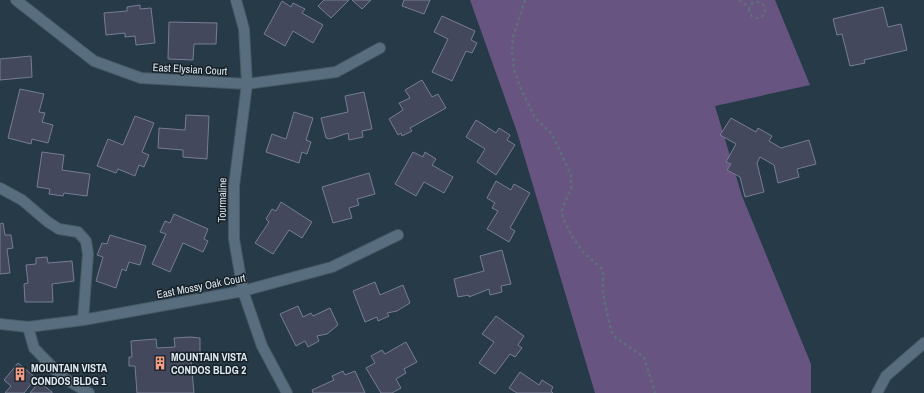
<svg xmlns="http://www.w3.org/2000/svg" width="924" height="393" font-family="'Archivo Narrow',sans-serif">
<rect width="100%" height="100%" fill="#263a48"/>
<path fill="#685481" d="M 470,0 L 775,0 L 810,85 L 715,106 L 742,196 L 811,364 L 811,393 L 595,393 L 517,132 Z"/>
<path fill="#43485d" stroke="#777d94" d="M 324,0 L 349,0 L 331,18 L 318,6 Z
M 352,0 L 371,0 L 362,9 Z
M 404,0 L 430,0 L 424,14 L 402,6 Z
M 282,1 L 291,7 L 293,3 L 305,9 L 302,13 L 323,25 L 313,43 L 293,31 L 285,46 L 264,34 Z
M 140,5 L 140,9 L 151,8 L 155,43 L 136,45 L 135,36 L 125,37 L 125,33 L 106,35 L 104,13 L 127,11 L 127,7 Z
M 883,7 L 888,27 L 901,24 L 907,50 L 864,60 L 865,63 L 850,66 L 842,34 L 837,35 L 833,19 Z
M 442,16 L 475,31 L 471,40 L 477,43 L 472,53 L 466,51 L 452,81 L 432,72 L 448,39 L 434,32 Z
M 169,22 L 217,23 L 216,44 L 194,44 L 193,60 L 168,59 Z
M 31,56 L 32,77 L 0,80 L 0,59 Z
M 422,80 L 432,97 L 438,94 L 446,108 L 410,128 L 412,131 L 402,136 L 401,133 L 398,135 L 389,119 L 403,110 L 399,103 L 410,98 L 405,90 Z
M 20,89 L 44,94 L 39,112 L 45,113 L 42,122 L 53,125 L 48,143 L 32,139 L 31,144 L 8,138 Z
M 364,92 L 372,129 L 362,131 L 363,137 L 349,140 L 348,133 L 330,139 L 326,138 L 321,118 L 348,112 L 345,96 Z
M 294,112 L 313,118 L 306,140 L 311,142 L 307,154 L 302,152 L 299,163 L 266,152 L 272,134 L 286,139 Z
M 186,115 L 209,116 L 207,159 L 183,157 L 183,150 L 158,148 L 159,128 L 185,130 Z
M 135,116 L 154,123 L 142,152 L 149,155 L 144,167 L 139,165 L 135,176 L 118,169 L 116,173 L 97,166 L 108,139 L 123,145 Z
M 731,118 L 756,132 L 758,128 L 772,136 L 769,141 L 781,148 L 809,140 L 816,164 L 797,169 L 799,177 L 778,183 L 774,165 L 760,157 L 757,163 L 764,192 L 745,197 L 740,177 L 727,170 L 731,164 L 726,162 L 736,144 L 720,135 Z
M 476,120 L 496,133 L 499,128 L 510,135 L 507,140 L 515,145 L 496,175 L 477,162 L 485,149 L 466,137 Z
M 42,152 L 64,155 L 62,170 L 90,174 L 87,196 L 64,193 L 63,196 L 49,194 L 50,189 L 37,187 Z
M 413,152 L 423,157 L 425,152 L 436,159 L 432,165 L 453,177 L 444,193 L 424,182 L 416,196 L 395,184 Z
M 369,173 L 375,194 L 357,199 L 359,205 L 349,208 L 352,218 L 333,223 L 322,187 Z
M 496,181 L 511,190 L 514,184 L 530,193 L 510,228 L 515,231 L 509,242 L 487,229 L 498,211 L 492,208 L 495,203 L 487,198 Z
M 281,202 L 312,222 L 302,238 L 289,230 L 273,254 L 255,243 L 269,222 L 266,219 L 272,209 L 276,211 Z
M 174,214 L 208,229 L 204,239 L 208,241 L 203,252 L 183,243 L 170,272 L 152,264 L 166,234 L 160,232 L 165,221 L 170,223 Z
M 3,223 L 5,235 L 11,235 L 13,248 L 7,249 L 10,273 L 0,274 L 0,224 Z
M 110,235 L 146,246 L 140,265 L 129,262 L 126,271 L 122,269 L 116,288 L 96,281 L 103,257 L 97,255 L 102,243 L 107,244 Z
M 502,250 L 511,284 L 501,286 L 502,292 L 490,295 L 489,289 L 469,297 L 469,295 L 458,297 L 454,279 L 484,271 L 480,256 Z
M 47,257 L 48,263 L 72,261 L 74,281 L 52,284 L 53,302 L 25,302 L 24,284 L 28,283 L 26,265 L 36,264 L 36,258 Z
M 375,282 L 380,295 L 403,285 L 410,303 L 397,311 L 387,313 L 389,316 L 378,321 L 377,317 L 365,322 L 353,291 Z
M 298,306 L 303,317 L 311,313 L 313,316 L 330,308 L 338,325 L 327,334 L 317,336 L 319,341 L 308,347 L 305,341 L 296,346 L 280,314 Z
M 496,316 L 524,336 L 518,345 L 522,348 L 515,357 L 510,354 L 495,374 L 479,363 L 494,342 L 482,334 Z
M 190,337 L 200,338 L 200,354 L 197,354 L 197,360 L 191,361 L 194,393 L 137,393 L 135,366 L 129,366 L 129,357 L 132,357 L 131,341 L 156,339 L 157,348 L 175,347 L 174,338 Z
M 406,342 L 417,362 L 404,369 L 406,373 L 396,379 L 401,388 L 392,393 L 381,393 L 366,368 L 375,363 L 371,356 L 382,350 L 385,354 Z
M 18,363 L 36,378 L 24,393 L 5,393 L 11,386 L 4,380 Z
M 343,371 L 345,375 L 355,371 L 365,393 L 313,393 L 312,390 L 334,380 L 332,376 Z
M 520,372 L 539,385 L 542,380 L 553,387 L 551,391 L 553,393 L 517,393 L 509,388 Z
M 39,382 L 52,392 L 52,393 L 30,393 Z"/>
<g fill="none" stroke-linecap="round" stroke-linejoin="round">
<g stroke="#485965" stroke-width="12">
<path id="minor" d="M 16,0 L 94,61 L 141,78 L 247,84 L 336,72 L 380,48
M 236,0 L 244,29 L 247,84 L 234,186 L 234,239 L 243,291 L 262,346 L 287,393
M 0,188 L 22,200 L 48,222 L 59,229 L 78,232 L 86,241 L 88,254 L 83,320
M 0,324 L 28,327 L 83,320 L 243,291 L 332,267 L 398,235
M 28,327 L 34,348 L 62,377 L 89,393
M 877,393 L 886,376 L 924,343"/>
</g>
<path stroke="#5d6f7b" stroke-width="2.5" stroke-dasharray="3 3" stroke-linecap="butt" d="M 525,0 L 513,37 L 512,50 L 514,69 L 520,87 L 535,118 L 552,134 L 571,175 L 571,188 L 562,210 L 563,219 L 573,238 L 584,253 L 601,268 L 603,273 L 603,294 L 611,331 L 616,338 L 644,357 L 655,393
M 739,0 L 750,8
M749 10a8 8 0 1 1 16 0a8 8 0 1 1-16 0Z"/>
<use href="#minor" stroke="#586d7d" stroke-width="10"/>
</g>
<defs>
<g id="building-bare" transform="scale(1.08)"><path d="M-4-6H4V6H1V3H-1V6H-4ZM-2.5-4.3h1.7v1.8h-1.7ZM.8-4.3h1.7v1.8H.8ZM-2.5-1h1.7V.8h-1.7ZM.8-1h1.7V.8H.8Z" fill="#f39f85" stroke="#172026" stroke-width="2.5" paint-order="stroke"/></g>
</defs>
<g fill-rule="evenodd">
<use href="#building-bare" x="160" y="363"/>
<use href="#building-bare" x="20" y="374"/>
</g>
<g text-anchor="middle" stroke-width="3" stroke-linejoin="round" paint-order="stroke">
<g font-size="11" fill="#dce8f1" stroke="#172026">
<text transform="translate(190 69) rotate(3)" y="4">East Elysian Court</text>
<text transform="translate(222 200) rotate(-89)" y="4">Tourmaline</text>
<text transform="translate(201 286) rotate(-11)" y="4">East Mossy Oak Court</text>
</g>
<g font-size="11" font-weight="bold" fill="#dce8f1" stroke="#172026" text-anchor="start">
<text x="171" y="361">MOUNTAIN VISTA<tspan x="171" dy="13">CONDOS BLDG 2</tspan></text>
<text x="31" y="372">MOUNTAIN VISTA<tspan x="31" dy="13">CONDOS BLDG 1</tspan></text>
</g>
</g>
</svg>
